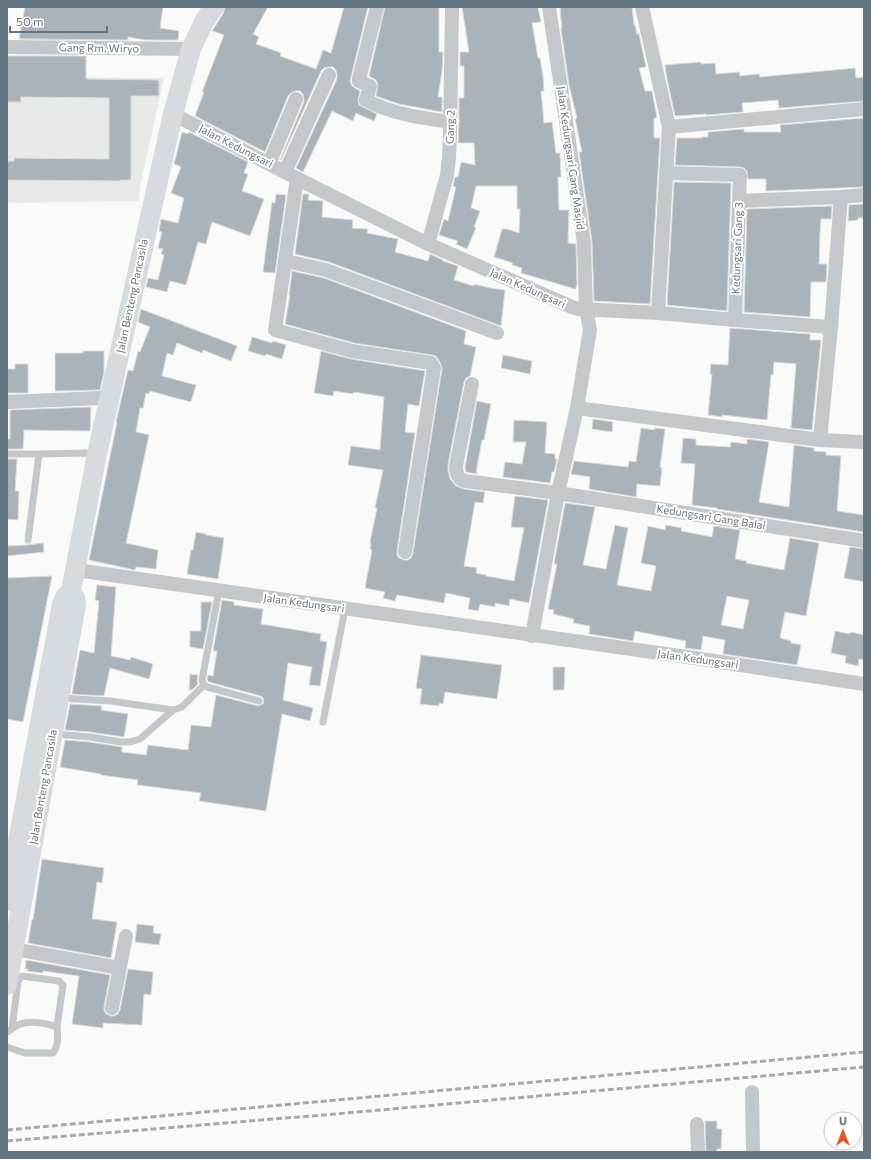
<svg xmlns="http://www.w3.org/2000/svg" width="871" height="1159" font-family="Commissioner,sans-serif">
<rect width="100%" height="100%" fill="#fafaf8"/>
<path fill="#e8e9e9" d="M 7,77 L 164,78 L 140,187 L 139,201 L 7,203 Z"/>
<path fill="#aab3b9" stroke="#dcdcda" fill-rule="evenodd" d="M 25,7 L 163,7 L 160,28 L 179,31 L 178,40 L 146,40 L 128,37 L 128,40 L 19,39 Z
M 225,7 L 268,7 L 253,34 L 259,37 L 256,44 L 281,53 L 280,56 L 316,69 L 323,50 L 331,53 L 344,7 L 368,7 L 350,81 L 352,86 L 360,91 L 358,101 L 359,105 L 377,114 L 374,121 L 356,113 L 353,121 L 332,111 L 303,172 L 296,168 L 337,79 L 337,74 L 336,70 L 333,67 L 328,67 L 324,68 L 321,71 L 281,160 L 280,160 L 304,102 L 304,98 L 303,94 L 300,91 L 295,91 L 291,93 L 288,96 L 265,152 L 195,116 L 204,92 L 202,92 L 224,35 L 212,31 L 223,14 Z
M 385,7 L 439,7 L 439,52 L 443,52 L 442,71 L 438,97 L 442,97 L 442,112 L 399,104 L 376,96 L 378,84 L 376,80 L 369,76 Z
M 462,7 L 538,7 L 541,22 L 532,23 L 538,58 L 540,58 L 543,76 L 544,91 L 541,91 L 544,123 L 552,122 L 556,153 L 560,153 L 561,177 L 558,177 L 559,210 L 569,210 L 568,243 L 576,244 L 577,285 L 575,289 L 521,273 L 522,268 L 512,265 L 513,263 L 494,257 L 502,229 L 507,229 L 519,233 L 520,209 L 517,209 L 517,186 L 476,186 L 471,208 L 480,211 L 474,227 L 476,228 L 467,249 L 456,244 L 458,241 L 439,235 L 444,219 L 448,221 L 456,187 L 453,186 L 455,177 L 458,177 L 461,162 L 475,165 L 474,143 L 458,143 L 459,123 L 459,98 L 464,98 L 464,66 L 460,66 L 460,52 L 469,52 Z
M 560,7 L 632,7 L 634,25 L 635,25 L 637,34 L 639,34 L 646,67 L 639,68 L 645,91 L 652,91 L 657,118 L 654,118 L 654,138 L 660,138 L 650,304 L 594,301 L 592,242 L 579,152 L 582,152 L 575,119 L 577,118 L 569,85 L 561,29 L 562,28 L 560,11 L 561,11 Z
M 7,56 L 86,56 L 86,79 L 159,80 L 159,96 L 131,96 L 131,180 L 120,180 L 120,181 L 7,180 L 7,161 L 14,161 L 14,158 L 109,159 L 109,98 L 21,97 L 21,102 L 7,102 Z
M 701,62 L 701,64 L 715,63 L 716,74 L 739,72 L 740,76 L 759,74 L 760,77 L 855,68 L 856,78 L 864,77 L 864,101 L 779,108 L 778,100 L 742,103 L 743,112 L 706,115 L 706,114 L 675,116 L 666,74 L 665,65 Z
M 864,118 L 864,187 L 766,191 L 766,179 L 748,179 L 747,171 L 744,168 L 741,167 L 675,165 L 677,138 L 702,138 L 702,137 L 708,137 L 708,132 L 744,129 L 744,132 L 781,132 L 780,125 Z
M 182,132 L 188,134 L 189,132 L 248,162 L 244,173 L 248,174 L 242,191 L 264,199 L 250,236 L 212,222 L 206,244 L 198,242 L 186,285 L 170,281 L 167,292 L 146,287 L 148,278 L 158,280 L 164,255 L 161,254 L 163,249 L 158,248 L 162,232 L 159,231 L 161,219 L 178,223 L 184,198 L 171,193 L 181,167 L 174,164 Z
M 674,182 L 731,183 L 727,311 L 667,305 Z
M 276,194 L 286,195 L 275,273 L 263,272 L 272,202 L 275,203 Z
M 303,194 L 309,194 L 308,200 L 323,201 L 322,217 L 353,220 L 352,228 L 368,229 L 367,233 L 398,239 L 395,252 L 428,261 L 430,254 L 432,255 L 443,260 L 443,261 L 458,266 L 454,280 L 474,286 L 474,284 L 490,288 L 505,290 L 501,326 L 329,262 L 295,254 Z
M 864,204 L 864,218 L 858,218 L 858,220 L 848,221 L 849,205 Z
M 832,206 L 831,219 L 821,219 L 820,233 L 819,264 L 827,264 L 826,282 L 811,282 L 810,317 L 744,312 L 747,209 Z
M 292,271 L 324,278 L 466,331 L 464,344 L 476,347 L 470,376 L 466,378 L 464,382 L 448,464 L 448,470 L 450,479 L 456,486 L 464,489 L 485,492 L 483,503 L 475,502 L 464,566 L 477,568 L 476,573 L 486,575 L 486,576 L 514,581 L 524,528 L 511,527 L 515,496 L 548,500 L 529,603 L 510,599 L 509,606 L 495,603 L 495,607 L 480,604 L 478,611 L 468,609 L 470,598 L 446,593 L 444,603 L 397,595 L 395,601 L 383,598 L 385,592 L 365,588 L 372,550 L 370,549 L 371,543 L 370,542 L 377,508 L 375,508 L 383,470 L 348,465 L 351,446 L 380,450 L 384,397 L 354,392 L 353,394 L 334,391 L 333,396 L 314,393 L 321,351 L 351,359 L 425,371 L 419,406 L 408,404 L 405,432 L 415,433 L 397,551 L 397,555 L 399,558 L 404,560 L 408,560 L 411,558 L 413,553 L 442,369 L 441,364 L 436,356 L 432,355 L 354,343 L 285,324 L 290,295 L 289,295 Z
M 141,309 L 237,346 L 231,361 L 203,350 L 202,353 L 177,343 L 173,355 L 167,353 L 162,376 L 196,385 L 191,402 L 150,391 L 149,394 L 146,393 L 143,408 L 140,408 L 136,432 L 149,435 L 126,543 L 158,550 L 156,569 L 136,567 L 135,570 L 89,560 L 117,422 L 116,422 L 128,370 L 133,371 L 138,351 L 140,352 L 150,327 L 138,322 Z
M 730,328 L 810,334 L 810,340 L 821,340 L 812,430 L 791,428 L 796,364 L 774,362 L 773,375 L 771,375 L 767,420 L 722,415 L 722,417 L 708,415 L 712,374 L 710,374 L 711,364 L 728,365 Z
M 252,337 L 272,343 L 273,341 L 286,345 L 282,359 L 266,354 L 265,356 L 248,351 Z
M 83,351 L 104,351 L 104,372 L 100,390 L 55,391 L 55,353 L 83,353 Z
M 503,355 L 532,361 L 530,374 L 501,368 Z
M 15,364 L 28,364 L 28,393 L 7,393 L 7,369 L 15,369 Z
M 477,401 L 491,404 L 484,440 L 482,440 L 476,472 L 477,472 L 477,474 L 466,472 L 465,467 Z
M 91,407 L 90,431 L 24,430 L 23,449 L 7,449 L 7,439 L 10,439 L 10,410 Z
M 593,419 L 613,422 L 612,432 L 592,429 Z
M 514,420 L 547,422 L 545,453 L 555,454 L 555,459 L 557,459 L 554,472 L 552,472 L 550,483 L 503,477 L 505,462 L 522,464 L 526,442 L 513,442 Z
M 641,428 L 654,430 L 655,428 L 665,429 L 660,467 L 662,468 L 660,486 L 637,484 L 636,497 L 589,489 L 590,477 L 571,474 L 574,461 L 628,467 L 629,461 L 636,462 Z
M 683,438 L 696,439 L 696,445 L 730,447 L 731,442 L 747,444 L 747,439 L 769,442 L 759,502 L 789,507 L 794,445 L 814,448 L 814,451 L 826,452 L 826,455 L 841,456 L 837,511 L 864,515 L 864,532 L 717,509 L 717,508 L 692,505 L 695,464 L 681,463 Z
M 7,459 L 17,459 L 15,491 L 19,491 L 18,520 L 7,519 Z
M 565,503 L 595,507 L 583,565 L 606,569 L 615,525 L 628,528 L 617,585 L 651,591 L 656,566 L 641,563 L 648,526 L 665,530 L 666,525 L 682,528 L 681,531 L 712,537 L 714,526 L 740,530 L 735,559 L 747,561 L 746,563 L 784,570 L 790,538 L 819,543 L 806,616 L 785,612 L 780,638 L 791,641 L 791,643 L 801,645 L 797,665 L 723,654 L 725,640 L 703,636 L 701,650 L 685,648 L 686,641 L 635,631 L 633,641 L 589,634 L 590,626 L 573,623 L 574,619 L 553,614 L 554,610 L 548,609 L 557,564 L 554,564 ZM 727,596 L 749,600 L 743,629 L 721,625 Z
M 196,532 L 206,534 L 206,535 L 224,538 L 218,579 L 187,574 L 191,550 L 193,550 Z
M 43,543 L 44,552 L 7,556 L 7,546 L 28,545 Z
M 850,547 L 864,549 L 864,582 L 844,578 Z
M 52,576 L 23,722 L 7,719 L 7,578 Z
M 97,585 L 116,587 L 111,656 L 130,660 L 131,657 L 153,664 L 149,679 L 110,668 L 104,696 L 72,694 L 80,650 L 94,653 L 99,601 L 95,600 Z
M 222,600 L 234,602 L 234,605 L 263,609 L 261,624 L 321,634 L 320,641 L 327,642 L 320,686 L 309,685 L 312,667 L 288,663 L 283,700 L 313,708 L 310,721 L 282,714 L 266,811 L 199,801 L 201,793 L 137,785 L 138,780 L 101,775 L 101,774 L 60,767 L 65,740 L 89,742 L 122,747 L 122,752 L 146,755 L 148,745 L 188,750 L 191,725 L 211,727 L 216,695 L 258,706 L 263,704 L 264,699 L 261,696 L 209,682 L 207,680 L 208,675 L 213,676 L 217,651 L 213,651 Z
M 201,602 L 212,602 L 203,649 L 190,647 L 190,631 L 201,631 Z
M 835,631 L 850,634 L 851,632 L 864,635 L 864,660 L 859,659 L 858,666 L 845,663 L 846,656 L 831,653 Z
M 421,655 L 502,665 L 497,699 L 445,692 L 443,704 L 439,703 L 439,706 L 420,704 L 422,689 L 416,688 Z
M 553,667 L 565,667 L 564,690 L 553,690 Z
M 190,674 L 198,675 L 197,680 L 198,684 L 192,690 L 189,690 Z
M 70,704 L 102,706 L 101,710 L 128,714 L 124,737 L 90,732 L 65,730 Z
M 42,859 L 104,868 L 102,883 L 97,882 L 92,919 L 117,922 L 111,958 L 28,943 L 32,919 L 33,920 Z
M 137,924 L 154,926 L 153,933 L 161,934 L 159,945 L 135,942 Z
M 26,960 L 110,975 L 104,1007 L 104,1010 L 106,1014 L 111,1016 L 114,1016 L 118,1014 L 120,1010 L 128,969 L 153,972 L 151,995 L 144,994 L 142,1025 L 103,1023 L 103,1028 L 72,1024 L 79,976 L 43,971 L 43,973 L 27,971 L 28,969 L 25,969 Z
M 705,1121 L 717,1121 L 717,1129 L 722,1129 L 721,1149 L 717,1149 L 717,1152 L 706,1152 Z"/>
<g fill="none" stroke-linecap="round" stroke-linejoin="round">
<path stroke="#c3c8cc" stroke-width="7" d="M 7,454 L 39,454 L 28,540
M 39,454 L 86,453 L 95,454
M 219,590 L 202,680 L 204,685 L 207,687 L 259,701
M 61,698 L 110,701 L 173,710 L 182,707 L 204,685
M 323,722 L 345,609
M 55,734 L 90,737 L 121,742 L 130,742 L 140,739 L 173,710
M 12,1029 L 18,981 L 22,976 L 59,981 L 63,985 L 57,1027
M 7,1032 C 11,1030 14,1027 18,1025 C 29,1020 46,1023 57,1027 C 58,1035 59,1046 53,1053 L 25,1053 L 7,1047"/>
<path stroke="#c3c8cc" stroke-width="14" d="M 377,7 L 359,79 L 359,81 L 370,86 L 366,100 C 391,114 422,118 451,122
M 7,47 L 191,49
M 173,114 L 304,182 L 428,244 L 572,307 L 579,309 L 658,313 L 669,127 L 642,7
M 669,127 L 864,109
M 269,164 L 296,99
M 285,172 L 329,75
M 666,173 L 740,175 L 735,320
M 297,178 L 275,330 L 352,351 L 431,363 L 434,368 L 405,552
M 739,201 L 841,197 L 864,195
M 428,244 L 447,175 L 449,157 L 450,134 L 452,7
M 286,261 L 326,270 L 497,333
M 658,313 L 735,320 L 831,327 L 841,197
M 472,384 L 456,466 C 456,474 458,479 465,481 L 558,493 L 864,541
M 7,402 L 101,398 L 110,399
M 577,408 L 820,440 L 863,442
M 820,440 L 831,327
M 76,570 L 694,658 L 864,684
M 532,636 L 558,493 L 577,408 L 590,330 L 586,309 L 584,243 L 549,7
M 14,946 L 20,950 L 25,951 L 120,968
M 112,1008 L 126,936
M 752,1092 L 753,1152
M 697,1124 L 698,1152"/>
<path stroke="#d6dbdf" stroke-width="20" d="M 7,901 L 62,604 L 65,597 L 71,591 L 97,454 L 173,114 L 191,49 L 205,20 L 214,7
M 7,985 L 76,605 L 75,598 L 71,591"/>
<path stroke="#a2aab0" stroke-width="3" stroke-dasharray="6 3" stroke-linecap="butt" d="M 7,1130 L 864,1052
M 7,1141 L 335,1114 L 864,1067"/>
</g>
<g text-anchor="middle" stroke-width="4" stroke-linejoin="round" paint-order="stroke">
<g font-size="11" fill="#657683" stroke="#fff">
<text transform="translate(99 48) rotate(1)" y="4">Gang Rm. Wiryo</text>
<text transform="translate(450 127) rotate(-88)" y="4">Gang 2</text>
<text transform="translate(236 146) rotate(27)" y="4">Jalan Kedungsari</text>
<text transform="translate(571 158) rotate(82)" y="4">Jalan Kedungsari Gang Masjid</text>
<text transform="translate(737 248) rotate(-88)" y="4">Kedungsari Gang 3</text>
<text transform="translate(528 288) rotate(24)" y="4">Jalan Kedungsari</text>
<text transform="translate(132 296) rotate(-78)" y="4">Jalan Benteng Pancasila</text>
<text transform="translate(711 517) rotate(9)" y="4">Kedungsari Gang Balai</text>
<text transform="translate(304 603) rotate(8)" y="4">Jalan Kedungsari</text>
<text transform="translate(698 659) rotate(8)" y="4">Jalan Kedungsari</text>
<text transform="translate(43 787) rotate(-80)" y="4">Jalan Benteng Pancasila</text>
</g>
</g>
<rect width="871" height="1159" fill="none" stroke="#657683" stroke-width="16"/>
<g transform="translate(843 1131)"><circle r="19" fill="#ffffff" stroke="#c1c8cd"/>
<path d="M0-3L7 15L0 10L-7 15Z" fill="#e4572e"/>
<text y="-6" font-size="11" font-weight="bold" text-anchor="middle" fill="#657683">U</text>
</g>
<path d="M10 26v6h97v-6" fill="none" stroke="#657683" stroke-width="2"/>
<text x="16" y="26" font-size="12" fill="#657683" stroke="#ffffff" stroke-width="3" paint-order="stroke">50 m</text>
</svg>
